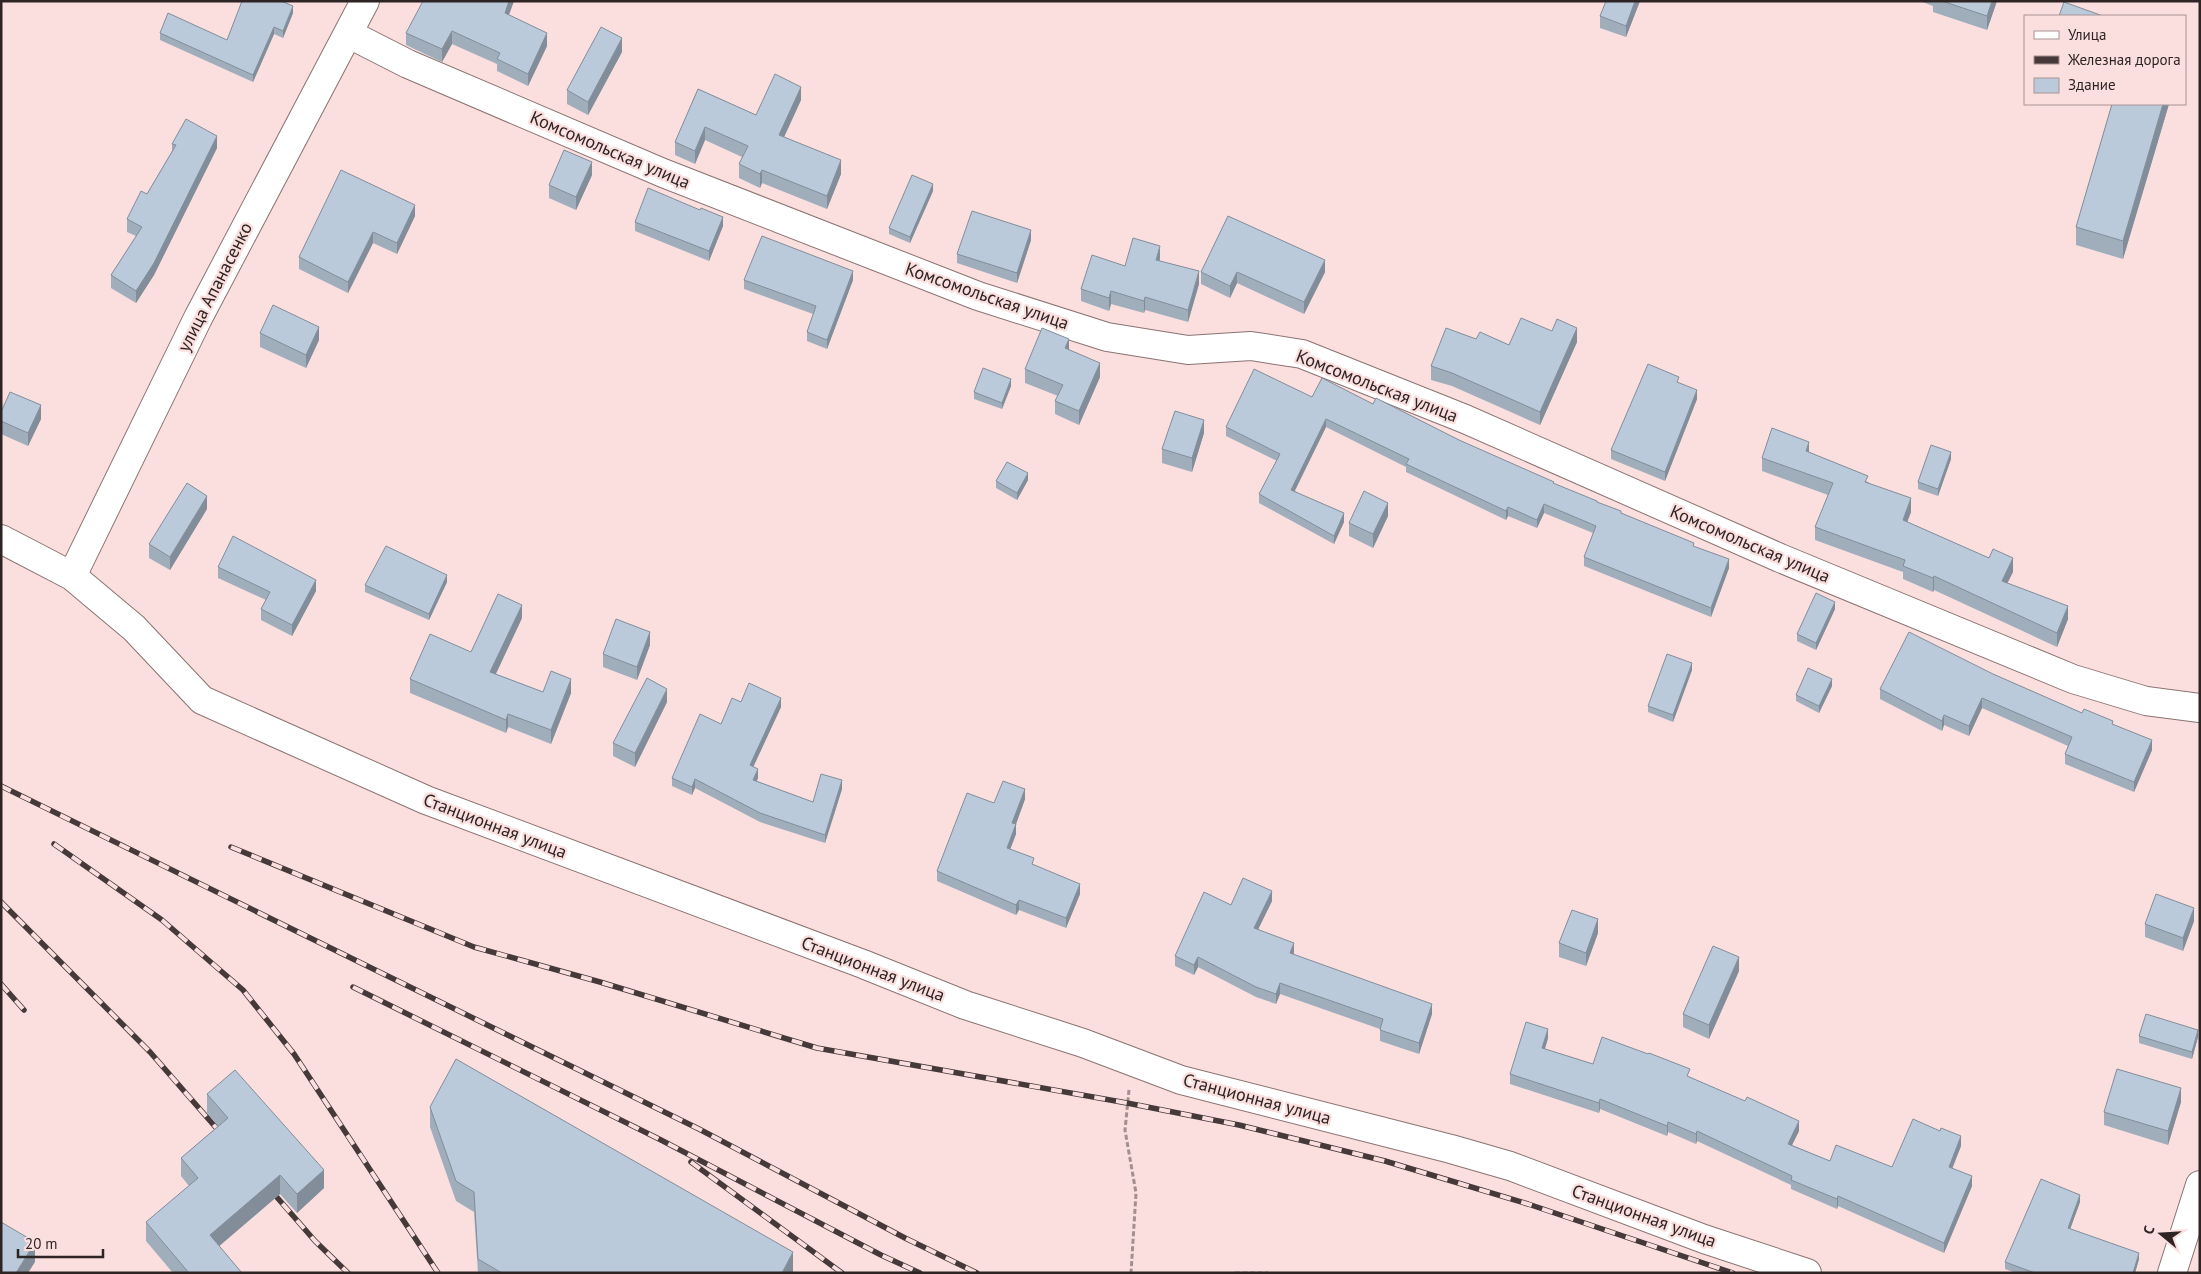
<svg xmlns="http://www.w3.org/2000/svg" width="2201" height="1274" font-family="'PT Sans',sans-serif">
<rect width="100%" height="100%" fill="#fadfde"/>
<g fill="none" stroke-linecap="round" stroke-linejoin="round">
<g stroke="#8b7372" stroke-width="30">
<path id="minor" d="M 349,34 L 408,64 L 663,173 L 978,296 L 1107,337 L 1188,350 L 1251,346 L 1302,354 L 1465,419 L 1780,558 L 2073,679 L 2146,701 L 2200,708
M 1,539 L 72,576 L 134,628 L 202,700 L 426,800 L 863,964 L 965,1005 L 1083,1043 L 1181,1080 L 1451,1149 L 1510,1166 L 1704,1239 L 1807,1273
M 72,576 L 198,318 L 365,1
M 2172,1273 L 2200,1185"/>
</g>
<path stroke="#a38f8f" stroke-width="3" stroke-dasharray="5 2.5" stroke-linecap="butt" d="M 1129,1090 L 1125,1130 L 1136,1193 L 1131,1273
M 1235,1273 L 1268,1273"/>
<use href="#minor" stroke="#fff" stroke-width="28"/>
<g stroke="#453939" stroke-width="5.5">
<path id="rail" d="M 1,786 L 699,1129 L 905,1238 L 977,1273
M 54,844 L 162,920 L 243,990 L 294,1054 L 438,1273
M 231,847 L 474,947 L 600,982 L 817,1048 L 1127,1103 L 1239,1125 L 1385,1161 L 1528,1204 L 1733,1273
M 1,902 L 150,1052 L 225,1138
M 1,984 L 24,1010
M 353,987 L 661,1140 L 881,1255 L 920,1273
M 691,1162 L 842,1273
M 268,1187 L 315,1241 L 348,1273"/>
</g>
<use href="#rail" stroke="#fadfde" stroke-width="4" stroke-dasharray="11" stroke-linecap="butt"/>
</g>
<path fill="#a0aebc" d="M 514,1 L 509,15 L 547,46 L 528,86 L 497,71 L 497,64 L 452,44 L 442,62 L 406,45 L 406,33 Z
M 1640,1 L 1626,37 L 1600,28 L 1600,16 Z
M 1920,1 L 1997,1 L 1987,30 L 1933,12 L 1933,6 Z
M 293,13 L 283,38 L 274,34 L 253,82 L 160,40 L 160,33 L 227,40 Z
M 622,52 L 588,115 L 567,104 L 567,90 Z
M 698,89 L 756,115 L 801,100 L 784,137 L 841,174 L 827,209 L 762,183 L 760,188 L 739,178 L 739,164 L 742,157 L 705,140 L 695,164 L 675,155 L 675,142 Z
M 2112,104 L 2169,104 L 2123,259 L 2076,245 L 2076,227 Z
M 172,144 L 217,148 L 154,275 L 136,303 L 111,288 L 111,275 L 136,236 L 127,232 L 127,219 L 147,194 L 172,151 Z
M 592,175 L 576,210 L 549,198 L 549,185 Z
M 933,191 L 910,243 L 889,234 L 889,228 Z
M 415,216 L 397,254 L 373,243 L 348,293 L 299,269 L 299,257 Z
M 1228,216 L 1325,272 L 1304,314 L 1237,283 L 1230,298 L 1201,284 L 1201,272 Z
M 635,222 L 723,226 L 709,261 L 635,231 Z
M 1031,240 L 1017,283 L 957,263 L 957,254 Z
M 1160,258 L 1160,261 L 1199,284 L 1188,322 L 1145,310 L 1144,313 L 1111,304 L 1109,311 L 1081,301 L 1081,289 L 1125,266 Z
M 744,280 L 853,280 L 827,349 L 807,341 L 807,332 L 813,314 L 744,289 Z
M 1552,331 L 1577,342 L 1540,425 L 1452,386 L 1431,380 L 1431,366 L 1476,339 L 1509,345 Z
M 260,333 L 319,340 L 306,368 L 260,347 Z
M 1069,350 L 1100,377 L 1079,425 L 1055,414 L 1055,401 L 1058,396 L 1025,383 L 1025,369 Z
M 1679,383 L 1697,399 L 1665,481 L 1611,459 L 1611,450 Z
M 1011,386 L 1002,409 L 974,399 L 974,392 Z
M 1312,397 L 1373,404 L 1459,440 L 1554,484 L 1597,502 L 1694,547 L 1729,568 L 1711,617 L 1584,566 L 1584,557 L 1593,533 L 1544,513 L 1537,528 L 1508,516 L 1506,520 L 1406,472 L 1406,467 L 1326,427 L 1295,491 L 1344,522 L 1334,544 L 1259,503 L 1259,494 L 1277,461 L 1226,436 L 1226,427 Z
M 1,412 L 41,419 L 28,446 L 1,434 Z
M 1204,433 L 1192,472 L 1162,463 L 1162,449 Z
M 1809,452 L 1868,482 L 1911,512 L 1907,522 L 2013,572 L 2007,583 L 2068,619 L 2057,647 L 1934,590 L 1933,592 L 1903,579 L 1903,572 L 1815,540 L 1815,527 L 1828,495 L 1762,471 L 1762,458 Z
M 1951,459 L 1938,496 L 1918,489 L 1918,482 Z
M 1028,480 L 1017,500 L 996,488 L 996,481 Z
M 207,509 L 170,570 L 149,558 L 149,544 Z
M 1388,516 L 1373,548 L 1349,536 L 1349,523 Z
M 218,567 L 316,591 L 292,636 L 261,620 L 261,609 L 266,600 L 218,578 Z
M 447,582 L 429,620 L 365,592 L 365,585 Z
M 1835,609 L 1816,650 L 1797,641 L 1797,634 Z
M 522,618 L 496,674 L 543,692 L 571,693 L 551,744 L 508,727 L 506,733 L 410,693 L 410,679 L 471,652 Z
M 650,645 L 637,680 L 603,667 L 603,654 Z
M 1692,670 L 1673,722 L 1648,712 L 1648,706 Z
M 1993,674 L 2082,713 L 2113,725 L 2152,750 L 2134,792 L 2065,764 L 2065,754 L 2068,746 L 1982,708 L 1969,736 L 1944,725 L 1942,731 L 1880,699 L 1880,689 Z
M 1832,686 L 1819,713 L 1796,701 L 1796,695 Z
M 667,702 L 635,767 L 613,756 L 613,743 Z
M 741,702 L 781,707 L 753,767 L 758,778 L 757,781 L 813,802 L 842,789 L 825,843 L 760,822 L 695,788 L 692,795 L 672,786 L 672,778 Z
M 1025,799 L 1016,824 L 1016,834 L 1010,849 L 1034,865 L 1080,894 L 1066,928 L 1019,910 L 1016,915 L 937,881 L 937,871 L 994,803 Z
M 1272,901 L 1258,929 L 1294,953 L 1294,955 L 1432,1014 L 1419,1054 L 1380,1041 L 1380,1029 L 1280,994 L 1276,1004 L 1256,997 L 1198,967 L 1194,975 L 1175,966 L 1175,956 L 1231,905 Z
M 2194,921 L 2183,951 L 2145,937 L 2145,924 Z
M 1598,933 L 1586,966 L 1559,957 L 1559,943 Z
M 1739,971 L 1709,1039 L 1683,1027 L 1683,1014 Z
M 2139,1036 L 2198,1037 L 2192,1059 L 2139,1043 Z
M 1548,1038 L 1545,1049 L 1593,1064 L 1690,1077 L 1799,1131 L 1792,1145 L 1830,1161 L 1892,1167 L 1961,1146 L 1952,1168 L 1972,1186 L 1944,1253 L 1838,1206 L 1837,1209 L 1791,1189 L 1791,1185 L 1697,1141 L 1696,1144 L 1668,1132 L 1667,1136 L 1600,1109 L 1599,1113 L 1510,1084 L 1510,1074 Z
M 207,1094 L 324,1188 L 297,1213 L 280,1194 L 219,1246 L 242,1273 L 173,1273 L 146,1241 L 146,1222 L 189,1186 L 181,1176 L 181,1158 L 218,1126 L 207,1113 Z
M 2181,1102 L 2168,1145 L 2104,1125 L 2104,1112 Z
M 430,1107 L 793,1272 L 793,1273 L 478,1273 L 474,1212 L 456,1201 L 430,1127 Z
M 2080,1202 L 2070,1229 L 2139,1259 L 2135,1273 L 2016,1273 L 2005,1269 L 2005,1262 Z"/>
<path fill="#828d99" d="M 509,1 L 514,1 L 505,25 L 505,13 Z
M 1635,1 L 1640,1 L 1626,37 L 1626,26 Z
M 1992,1 L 1997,1 L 1987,30 L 1987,16 Z
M 293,6 L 293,13 L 283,38 L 283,31 Z
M 274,27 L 274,34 L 253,82 L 253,75 Z
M 452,31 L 452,44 L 442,62 L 442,49 Z
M 547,33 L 547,46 L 528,86 L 528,74 Z
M 622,38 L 622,52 L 588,115 L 588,102 Z
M 801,87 L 801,100 L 779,148 L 779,135 Z
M 2163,104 L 2169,104 L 2123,259 L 2123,241 Z
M 705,127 L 705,140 L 695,164 L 695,151 Z
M 217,136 L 217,148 L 154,275 L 136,303 L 136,291 Z
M 841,160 L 841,174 L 827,209 L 827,196 Z
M 592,162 L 592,175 L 576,210 L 576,197 Z
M 762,170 L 762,183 L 760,188 L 760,174 Z
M 933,184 L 933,191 L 910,243 L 910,237 Z
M 415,205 L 415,216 L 397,254 L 397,243 Z
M 723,217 L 723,226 L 709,261 L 709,251 Z
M 1031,230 L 1031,240 L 1017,283 L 1017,273 Z
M 373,232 L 373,243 L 348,293 L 348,282 Z
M 1160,246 L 1160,258 L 1156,272 L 1156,260 Z
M 1325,260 L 1325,272 L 1304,314 L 1304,302 Z
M 853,271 L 853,280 L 827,349 L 827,340 Z
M 1199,271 L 1199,284 L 1188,322 L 1188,310 Z
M 1237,272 L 1237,283 L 1230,298 L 1230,286 Z
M 1111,291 L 1111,304 L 1109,311 L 1109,298 Z
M 1145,297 L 1145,310 L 1144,313 L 1144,301 Z
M 319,327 L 319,340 L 306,368 L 306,355 Z
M 1577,328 L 1577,342 L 1540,425 L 1540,412 Z
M 1069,339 L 1069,353 L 1065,348 Z
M 1100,363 L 1100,377 L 1079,425 L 1079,411 Z
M 1011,379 L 1011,386 L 1002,409 L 1002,403 Z
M 1697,390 L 1697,399 L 1665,481 L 1665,472 Z
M 41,405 L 41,419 L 28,446 L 28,433 Z
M 1326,419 L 1326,427 L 1291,498 L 1291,490 Z
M 1204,420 L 1204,433 L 1192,472 L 1192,458 Z
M 1809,442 L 1809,455 L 1806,451 Z
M 1951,452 L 1951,459 L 1938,496 L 1938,489 Z
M 1028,473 L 1028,480 L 1017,500 L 1017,493 Z
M 207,496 L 207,509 L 170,570 L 170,557 Z
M 1911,498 L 1911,512 L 1903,533 L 1903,520 Z
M 1388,503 L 1388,516 L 1373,548 L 1373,534 Z
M 1544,504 L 1544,513 L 1537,528 L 1537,520 Z
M 1508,507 L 1508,516 L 1506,520 L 1506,511 Z
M 1344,513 L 1344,522 L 1334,544 L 1334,536 Z
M 2013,558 L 2013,572 L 2002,594 L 2002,581 Z
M 1729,559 L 1729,568 L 1711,617 L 1711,608 Z
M 447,575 L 447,582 L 429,620 L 429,614 Z
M 1934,576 L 1934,590 L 1933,592 L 1933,578 Z
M 316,580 L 316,591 L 292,636 L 292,625 Z
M 1835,602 L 1835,609 L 1816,650 L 1816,643 Z
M 522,605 L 522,618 L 490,686 L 490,672 Z
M 2068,606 L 2068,619 L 2057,647 L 2057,633 Z
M 650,632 L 650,645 L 637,680 L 637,667 Z
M 1692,663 L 1692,670 L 1673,722 L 1673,715 Z
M 571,679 L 571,693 L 551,744 L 551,730 Z
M 1832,679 L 1832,686 L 1819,713 L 1819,706 Z
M 667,689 L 667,702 L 635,767 L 635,753 Z
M 781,698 L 781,707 L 750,774 L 750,765 Z
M 1982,698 L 1982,708 L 1969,736 L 1969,726 Z
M 508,714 L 508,727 L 506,733 L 506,720 Z
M 1944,715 L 1944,725 L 1942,731 L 1942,721 Z
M 2152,740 L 2152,750 L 2134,792 L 2134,782 Z
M 758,769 L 758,778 L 753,788 L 753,780 Z
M 695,779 L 695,788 L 692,795 L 692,787 Z
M 842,780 L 842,789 L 825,843 L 825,835 Z
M 1025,789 L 1025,799 L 1016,824 L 1016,834 L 1007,858 L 1007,848 L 1012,823 Z
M 1080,884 L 1080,894 L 1066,928 L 1066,918 Z
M 1272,891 L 1272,901 L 1254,938 L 1254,928 Z
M 1019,900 L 1019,910 L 1016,915 L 1016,905 Z
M 2194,908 L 2194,921 L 2183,951 L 2183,938 Z
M 1598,919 L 1598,933 L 1586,966 L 1586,953 Z
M 1294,943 L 1294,953 L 1290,964 L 1290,953 Z
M 1198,957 L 1198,967 L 1194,975 L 1194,965 Z
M 1739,957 L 1739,971 L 1709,1039 L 1709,1025 Z
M 1280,983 L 1280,994 L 1276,1004 L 1276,994 Z
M 1432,1004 L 1432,1014 L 1419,1054 L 1419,1043 Z
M 1548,1029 L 1548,1038 L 1542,1058 L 1542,1048 Z
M 2198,1030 L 2198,1037 L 2192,1059 L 2192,1052 Z
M 2181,1088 L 2181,1102 L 2168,1145 L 2168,1131 Z
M 1600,1099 L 1600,1109 L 1599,1113 L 1599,1103 Z
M 1799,1121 L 1799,1131 L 1788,1153 L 1788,1144 Z
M 1668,1122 L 1668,1132 L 1667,1136 L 1667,1126 Z
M 1697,1131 L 1697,1141 L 1696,1144 L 1696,1134 Z
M 1961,1136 L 1961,1146 L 1949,1177 L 1949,1167 Z
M 324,1170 L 324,1188 L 297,1213 L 297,1194 Z
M 280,1175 L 280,1194 L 210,1254 L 210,1235 Z
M 1972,1176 L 1972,1186 L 1944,1253 L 1944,1243 Z
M 2080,1195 L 2080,1202 L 2068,1235 L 2068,1228 Z
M 1838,1196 L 1838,1206 L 1837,1209 L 1837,1199 Z
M 35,1242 L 35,1262 L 28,1273 L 16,1273 Z
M 793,1252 L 793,1273 L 782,1273 Z
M 2139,1253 L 2139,1259 L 2135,1273 L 2133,1273 Z"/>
<path fill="#bacadb" stroke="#828d99" d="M 242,1 L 281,1 L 293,6 L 283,31 L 274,27 L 253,75 L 160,33 L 168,13 L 227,40 Z
M 423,1 L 509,1 L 505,13 L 547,33 L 528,74 L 497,59 L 500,53 L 452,31 L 442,49 L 406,33 Z
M 1606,1 L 1635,1 L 1626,26 L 1600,16 Z
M 1942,1 L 1992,1 L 1987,16 Z
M 2064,2 L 2103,16 L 2059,16 Z
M 601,27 L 622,38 L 588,102 L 567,90 Z
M 775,74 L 801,87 L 779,135 L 841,160 L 827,196 L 762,170 L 760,174 L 739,164 L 748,146 L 705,127 L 695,151 L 675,142 L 698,89 L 756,115 Z
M 2112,104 L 2163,104 L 2123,241 L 2076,227 Z
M 186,119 L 217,136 L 154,263 L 136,291 L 111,275 L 142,227 L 127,219 L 141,191 L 147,194 L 176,145 L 172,144 Z
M 564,150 L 592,162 L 576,197 L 549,185 Z
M 341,170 L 415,205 L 397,243 L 373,232 L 348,282 L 299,257 Z
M 912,175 L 933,184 L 910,237 L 889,228 Z
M 648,188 L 700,210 L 701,208 L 723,217 L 709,251 L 635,222 Z
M 972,211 L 1031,230 L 1017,273 L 957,254 Z
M 1228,216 L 1325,260 L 1304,302 L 1237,272 L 1230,286 L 1201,272 Z
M 762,236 L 853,271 L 827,340 L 807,332 L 816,306 L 744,280 Z
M 1133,238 L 1160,246 L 1156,260 L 1199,271 L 1188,310 L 1145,297 L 1144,301 L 1111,291 L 1109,298 L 1081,289 L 1092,255 L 1125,266 Z
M 273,305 L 319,327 L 306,355 L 260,333 Z
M 1521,318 L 1552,331 L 1557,319 L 1577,328 L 1540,412 L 1452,373 L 1431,366 L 1446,328 L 1476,339 L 1480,332 L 1509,345 Z
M 1042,328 L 1069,339 L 1065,348 L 1100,363 L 1079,411 L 1055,401 L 1063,385 L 1025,369 Z
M 1648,364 L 1679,377 L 1677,382 L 1697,390 L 1665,472 L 1611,450 Z
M 983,368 L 1011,379 L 1002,403 L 974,392 Z
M 1254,369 L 1312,397 L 1322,378 L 1373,404 L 1376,398 L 1459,440 L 1554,482 L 1553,483 L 1597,501 L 1597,502 L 1621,511 L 1621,513 L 1694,543 L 1693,546 L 1729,559 L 1711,608 L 1584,557 L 1596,526 L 1544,504 L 1537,520 L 1508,507 L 1506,511 L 1406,464 L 1409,459 L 1326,419 L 1291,490 L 1344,513 L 1334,536 L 1259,494 L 1280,454 L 1226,427 Z
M 10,392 L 41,405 L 28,433 L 1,421 L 1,412 Z
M 1175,411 L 1204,420 L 1192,458 L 1162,449 Z
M 1772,428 L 1809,442 L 1806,451 L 1868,476 L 1865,482 L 1911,498 L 1903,520 L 1989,558 L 1993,549 L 2013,558 L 2002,581 L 2068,606 L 2057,633 L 1934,576 L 1933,578 L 1903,566 L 1905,560 L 1815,527 L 1833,483 L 1762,458 Z
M 1931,445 L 1951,452 L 1938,489 L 1918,482 Z
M 1007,462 L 1028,473 L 1017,493 L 996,481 Z
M 187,483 L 207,496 L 170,557 L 149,544 Z
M 1364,491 L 1388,503 L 1373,534 L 1349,523 Z
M 233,536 L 316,580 L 292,625 L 261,609 L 270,592 L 218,567 Z
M 386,546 L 447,575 L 429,614 L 365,585 Z
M 1816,593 L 1835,602 L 1816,643 L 1797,634 Z
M 498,594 L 522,605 L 490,672 L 543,692 L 551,671 L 571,679 L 551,730 L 508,714 L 506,720 L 410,679 L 430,634 L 471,652 Z
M 616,619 L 650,632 L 637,667 L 603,654 Z
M 1909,632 L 1993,674 L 2082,713 L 2084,709 L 2113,721 L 2112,724 L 2152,740 L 2134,782 L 2065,754 L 2072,737 L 1982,698 L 1969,726 L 1944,715 L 1942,721 L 1880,689 Z
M 1667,654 L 1692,663 L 1673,715 L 1648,706 Z
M 1808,668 L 1832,679 L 1819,706 L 1796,695 Z
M 647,678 L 667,689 L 635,753 L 613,743 Z
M 749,683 L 781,698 L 750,765 L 758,769 L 753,780 L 813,802 L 821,774 L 842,780 L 825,835 L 760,813 L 695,779 L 692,787 L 672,778 L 700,714 L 721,724 L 732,698 L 741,702 Z
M 1003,781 L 1025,789 L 1012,823 L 1016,824 L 1007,848 L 1034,858 L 1032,864 L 1080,884 L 1066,918 L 1019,900 L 1016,905 L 937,871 L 967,793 L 994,803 Z
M 1243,878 L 1272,891 L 1254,928 L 1294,943 L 1290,953 L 1432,1004 L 1419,1043 L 1380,1030 L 1383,1019 L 1280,983 L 1276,994 L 1256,987 L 1198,957 L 1194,965 L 1175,956 L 1204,892 L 1231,905 Z
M 2156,894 L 2194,908 L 2183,938 L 2145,924 Z
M 1572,910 L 1598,919 L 1586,953 L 1559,943 Z
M 1713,946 L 1739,957 L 1709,1025 L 1683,1014 Z
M 2146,1014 L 2198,1030 L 2192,1052 L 2139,1036 Z
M 1526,1022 L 1548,1029 L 1542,1048 L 1593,1064 L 1602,1037 L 1648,1054 L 1649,1053 L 1690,1069 L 1687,1076 L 1745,1101 L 1747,1097 L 1799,1121 L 1788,1144 L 1830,1161 L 1836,1145 L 1892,1167 L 1913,1119 L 1940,1131 L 1941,1128 L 1961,1136 L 1949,1167 L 1972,1176 L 1944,1243 L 1838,1196 L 1837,1199 L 1791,1180 L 1792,1176 L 1697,1131 L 1696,1134 L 1668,1122 L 1667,1126 L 1600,1099 L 1599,1103 L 1510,1074 Z
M 456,1059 L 793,1252 L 782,1273 L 502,1273 L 478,1259 L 474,1192 L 456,1181 L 430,1107 Z
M 2117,1069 L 2181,1088 L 2168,1131 L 2104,1112 Z
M 235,1070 L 324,1170 L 297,1194 L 280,1175 L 210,1235 L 242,1273 L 189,1273 L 146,1222 L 198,1178 L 181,1158 L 228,1118 L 207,1094 Z
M 2041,1179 L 2080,1195 L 2068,1228 L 2139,1253 L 2133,1273 L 2035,1273 L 2005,1262 Z
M 1,1222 L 35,1242 L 16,1273 L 1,1273 Z"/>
<g text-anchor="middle" stroke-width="4.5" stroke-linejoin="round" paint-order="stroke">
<g font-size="18" fill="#2e2424" stroke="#fadfde">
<text transform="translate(610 150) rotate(23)" y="6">Комсомольская улица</text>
<text transform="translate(215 287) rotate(-63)" y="6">улица Апанасенко</text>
<text transform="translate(987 296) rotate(19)" y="6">Комсомольская улица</text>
<text transform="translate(1377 386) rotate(21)" y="6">Комсомольская улица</text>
<text transform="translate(1750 544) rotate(23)" y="6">Комсомольская улица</text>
<text transform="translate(495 826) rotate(21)" y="6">Станционная улица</text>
<text transform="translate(873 969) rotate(21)" y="6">Станционная улица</text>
<text transform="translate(1257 1099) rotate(15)" y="6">Станционная улица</text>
<text transform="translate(1644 1216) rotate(20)" y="6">Станционная улица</text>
</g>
</g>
<rect width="2201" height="1274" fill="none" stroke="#2e2424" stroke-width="5"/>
<rect x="2024" y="15" width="162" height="90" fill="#fadfde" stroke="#a89494"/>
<rect x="2034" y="31" width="25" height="8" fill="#ffffff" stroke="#a89494"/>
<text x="2068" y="40" font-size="15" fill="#2e2424">Улица</text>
<rect x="2034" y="56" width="25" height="8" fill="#453939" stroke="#a89494"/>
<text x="2068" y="65" font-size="15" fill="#2e2424">Железная дорога</text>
<rect x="2034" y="78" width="25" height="15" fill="#bacadb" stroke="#a89494"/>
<text x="2068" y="90" font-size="15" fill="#2e2424">Здание</text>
<g transform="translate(2161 1234) rotate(288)" stroke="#fadfde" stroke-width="4" paint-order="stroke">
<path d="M0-4L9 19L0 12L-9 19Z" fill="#2e2424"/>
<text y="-8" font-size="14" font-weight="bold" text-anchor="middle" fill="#2e2424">С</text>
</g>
<path d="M18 1249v8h85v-8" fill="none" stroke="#2e2424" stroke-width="2.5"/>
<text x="25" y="1249" font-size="15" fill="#2e2424" stroke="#fadfde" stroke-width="4" paint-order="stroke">20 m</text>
</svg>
